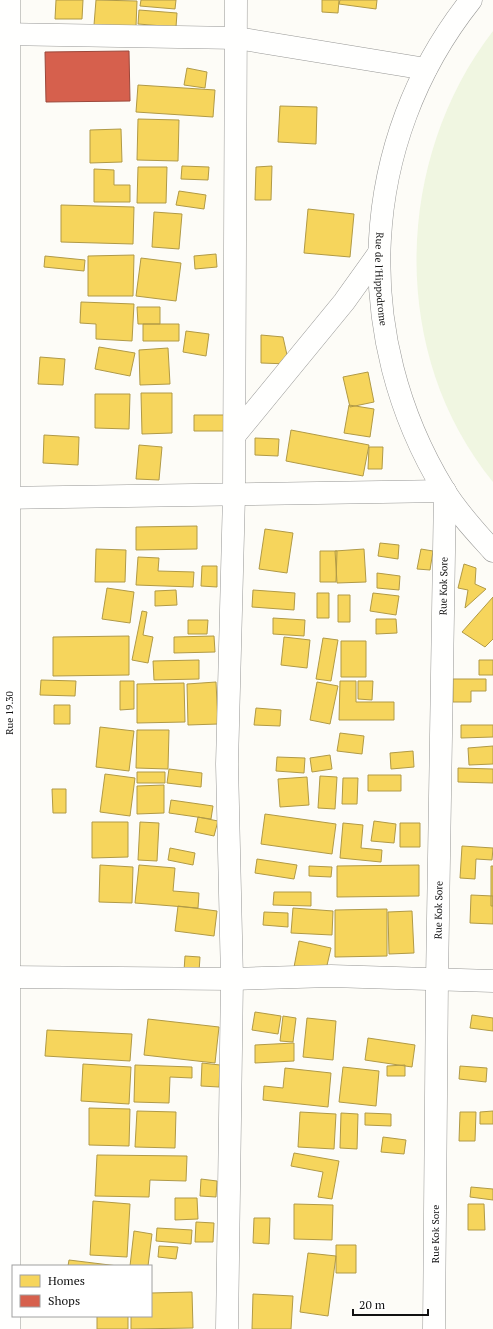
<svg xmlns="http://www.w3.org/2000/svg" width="493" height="1329" font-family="'PT Serif',serif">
<rect width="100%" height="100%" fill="#fdfcf7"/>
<path fill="#f0f6e1" d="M 493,31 L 493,482 C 388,354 394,159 493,31 Z"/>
<path fill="#f6d55c" stroke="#b19a46" d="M 56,0 L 83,0 L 82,19 L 55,19 Z
M 96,0 L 137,1 L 136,26 L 94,25 Z
M 141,0 L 176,0 L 175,9 L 140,6 Z
M 322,0 L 339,0 L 338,13 L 322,12 Z
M 340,0 L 377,0 L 376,9 L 339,4 Z
M 139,10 L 177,13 L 176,27 L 138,24 Z
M 187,68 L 207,72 L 205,88 L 184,85 Z
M 138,85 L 215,90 L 213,117 L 136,112 Z
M 280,106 L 317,107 L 316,144 L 278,142 Z
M 138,119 L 179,120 L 178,161 L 137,160 Z
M 121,129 L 122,162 L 90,163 L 90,130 Z
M 182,166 L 209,167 L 208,180 L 181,179 Z
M 272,166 L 271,200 L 255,200 L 256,167 Z
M 138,167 L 167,167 L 166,203 L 137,203 Z
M 94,169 L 114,170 L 114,185 L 130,185 L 130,202 L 94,202 Z
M 179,191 L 206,195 L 204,209 L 176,205 Z
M 61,205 L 134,207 L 133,244 L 61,242 Z
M 308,209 L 354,214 L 350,257 L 304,253 Z
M 154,212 L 182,214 L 179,249 L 152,247 Z
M 216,254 L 217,267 L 195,269 L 194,256 Z
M 134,255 L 133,296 L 88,296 L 88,256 Z
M 45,256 L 85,260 L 84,271 L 44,267 Z
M 141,258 L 181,263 L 176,301 L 136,296 Z
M 81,302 L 134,304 L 132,341 L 96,339 L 96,324 L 80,323 Z
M 137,307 L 160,307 L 160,324 L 138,324 Z
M 143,324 L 179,324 L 179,341 L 143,341 Z
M 186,331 L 209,334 L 206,356 L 183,352 Z
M 261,335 L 283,337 L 289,364 L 261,363 Z
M 99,347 L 135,353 L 130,376 L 95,369 Z
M 168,348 L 170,384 L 140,385 L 139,350 Z
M 40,357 L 65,359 L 63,385 L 38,384 Z
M 368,372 L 374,402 L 350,407 L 343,377 Z
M 141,393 L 172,393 L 172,433 L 142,434 Z
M 95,394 L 130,394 L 129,429 L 95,428 Z
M 349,405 L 374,409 L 370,437 L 344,433 Z
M 194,415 L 226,415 L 227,431 L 194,431 Z
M 291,430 L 369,445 L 363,476 L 286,461 Z
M 44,435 L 79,437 L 78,465 L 43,463 Z
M 255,438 L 279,439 L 278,456 L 255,455 Z
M 139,445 L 162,447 L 159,480 L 136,479 Z
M 369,447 L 383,447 L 382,469 L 368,469 Z
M 197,526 L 197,549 L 136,550 L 136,527 Z
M 265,529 L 293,533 L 287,573 L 259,569 Z
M 380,543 L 399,545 L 398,559 L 378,556 Z
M 96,549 L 126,550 L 125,582 L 95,582 Z
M 364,549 L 366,582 L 337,583 L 335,551 Z
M 421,549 L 433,551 L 430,570 L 417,569 Z
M 320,551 L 337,551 L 336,582 L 320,582 Z
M 138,557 L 159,558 L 158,571 L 194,572 L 193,587 L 136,585 Z
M 464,564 L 476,568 L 475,584 L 486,589 L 465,608 L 468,590 L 458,588 Z
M 202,566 L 217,566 L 217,587 L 201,586 Z
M 377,573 L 400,576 L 399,590 L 377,588 Z
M 107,588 L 134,592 L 130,623 L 102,619 Z
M 176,590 L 177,605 L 155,606 L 155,591 Z
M 253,590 L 295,593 L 294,610 L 252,607 Z
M 317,593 L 329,593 L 329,618 L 317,618 Z
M 373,593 L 399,596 L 396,615 L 370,611 Z
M 338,595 L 350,595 L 350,622 L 338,622 Z
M 493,597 L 493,639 L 485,647 L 462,632 Z
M 142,611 L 147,612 L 143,635 L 153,637 L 148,663 L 132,660 Z
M 273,618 L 305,620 L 304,636 L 273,634 Z
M 376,619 L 396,619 L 397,633 L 376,634 Z
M 188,620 L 208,620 L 207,634 L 188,634 Z
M 129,636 L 129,675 L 53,676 L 53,637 Z
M 214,636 L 215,652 L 174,653 L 174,637 Z
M 284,637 L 310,640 L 307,668 L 281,665 Z
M 323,638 L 338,640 L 331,681 L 316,679 Z
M 341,641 L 366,641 L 366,677 L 341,677 Z
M 199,660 L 199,679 L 154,680 L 153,661 Z
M 479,660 L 493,660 L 493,675 L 479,675 Z
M 453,679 L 486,679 L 486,691 L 471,691 L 471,702 L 453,702 Z
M 41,680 L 76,681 L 75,696 L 40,695 Z
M 120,681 L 134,681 L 134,709 L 120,710 Z
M 340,681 L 356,681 L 356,702 L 394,702 L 394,720 L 339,720 Z
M 358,681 L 373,681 L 372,700 L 358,699 Z
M 216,682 L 218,724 L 188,725 L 187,684 Z
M 317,682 L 338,686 L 330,724 L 310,720 Z
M 184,683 L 185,722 L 137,723 L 137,684 Z
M 54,705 L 70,705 L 70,724 L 54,724 Z
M 256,708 L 281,710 L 280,726 L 254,725 Z
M 461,725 L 493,725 L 493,737 L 461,738 Z
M 100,727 L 134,731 L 129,771 L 96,767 Z
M 137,730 L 169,730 L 168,769 L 136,768 Z
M 340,733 L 364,736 L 362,754 L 337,751 Z
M 493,746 L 493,764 L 469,765 L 468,748 Z
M 413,751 L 414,767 L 391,769 L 390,753 Z
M 330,755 L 332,769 L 312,772 L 310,758 Z
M 277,757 L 305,758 L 304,773 L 276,771 Z
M 458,768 L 493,769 L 493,783 L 458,782 Z
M 169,769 L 202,773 L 201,787 L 167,783 Z
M 137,772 L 165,772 L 165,783 L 137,783 Z
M 105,774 L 135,778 L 130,816 L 100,812 Z
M 368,775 L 401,775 L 401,791 L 368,791 Z
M 320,776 L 337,777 L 335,809 L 318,808 Z
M 307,777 L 309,805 L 280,807 L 278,779 Z
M 343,778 L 358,778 L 357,804 L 342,804 Z
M 164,785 L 164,813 L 137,814 L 137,786 Z
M 52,789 L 66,789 L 66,813 L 53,813 Z
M 171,800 L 213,806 L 211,819 L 169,813 Z
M 265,814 L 336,824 L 332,854 L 261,844 Z
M 198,817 L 218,821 L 214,836 L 195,832 Z
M 374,821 L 396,824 L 394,843 L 371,841 Z
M 92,822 L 128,822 L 128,857 L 92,858 Z
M 140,822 L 159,823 L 157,861 L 138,860 Z
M 343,823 L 363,825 L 361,848 L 382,850 L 381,862 L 340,858 Z
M 400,823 L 420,823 L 420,847 L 400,847 Z
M 462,846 L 493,848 L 492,860 L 476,859 L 475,879 L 460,878 Z
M 170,848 L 195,853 L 193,865 L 168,860 Z
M 257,859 L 297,865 L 294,879 L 255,873 Z
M 100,865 L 133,867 L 132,903 L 99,902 Z
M 139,865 L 175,868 L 173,891 L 199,893 L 198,908 L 135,903 Z
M 419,865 L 419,896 L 337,897 L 337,866 Z
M 309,866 L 332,867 L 331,877 L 309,876 Z
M 491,866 L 493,866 L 493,906 L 491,906 Z
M 274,892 L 311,892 L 311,906 L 273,905 Z
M 471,895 L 493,896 L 493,924 L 470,923 Z
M 178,906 L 217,911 L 214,936 L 175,931 Z
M 293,908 L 333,911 L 332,935 L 291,933 Z
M 387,909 L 387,956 L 335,957 L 335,910 Z
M 412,911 L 414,953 L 389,954 L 388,912 Z
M 264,912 L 288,913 L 288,927 L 263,925 Z
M 299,941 L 331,948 L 325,974 L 294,967 Z
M 185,956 L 200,957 L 199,972 L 184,971 Z
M 255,1012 L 281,1016 L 278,1034 L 252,1030 Z
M 472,1015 L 493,1018 L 493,1031 L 470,1028 Z
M 283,1016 L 296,1018 L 293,1042 L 280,1041 Z
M 307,1018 L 336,1021 L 333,1060 L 303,1057 Z
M 148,1019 L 219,1027 L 215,1063 L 144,1055 Z
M 47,1030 L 132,1034 L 130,1061 L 45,1056 Z
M 368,1038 L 415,1045 L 412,1067 L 365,1060 Z
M 294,1043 L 294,1061 L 255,1063 L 255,1045 Z
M 202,1063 L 220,1065 L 219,1087 L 201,1086 Z
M 83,1064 L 131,1067 L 129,1104 L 81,1101 Z
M 135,1065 L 192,1067 L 192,1078 L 170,1077 L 169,1103 L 134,1102 Z
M 405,1065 L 405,1076 L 387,1076 L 387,1066 Z
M 460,1066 L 487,1068 L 486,1082 L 459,1079 Z
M 343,1067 L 379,1071 L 376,1106 L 339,1102 Z
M 285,1068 L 331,1073 L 328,1107 L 263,1100 L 264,1086 L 283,1088 Z
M 89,1108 L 130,1109 L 129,1146 L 89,1145 Z
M 137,1111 L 176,1112 L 175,1148 L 135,1147 Z
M 493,1111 L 493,1124 L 480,1124 L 480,1112 Z
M 300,1112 L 336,1114 L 334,1149 L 298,1147 Z
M 460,1112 L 476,1112 L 475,1141 L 459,1141 Z
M 341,1113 L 358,1114 L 357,1149 L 340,1148 Z
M 365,1113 L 391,1114 L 391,1126 L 365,1125 Z
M 383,1137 L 406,1140 L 404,1154 L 381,1152 Z
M 294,1153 L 339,1161 L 332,1199 L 318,1197 L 323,1172 L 291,1166 Z
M 97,1155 L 187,1156 L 186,1181 L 150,1180 L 149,1197 L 95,1196 Z
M 201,1179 L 217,1181 L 216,1197 L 200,1196 Z
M 471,1187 L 493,1189 L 493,1200 L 470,1197 Z
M 175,1198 L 197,1198 L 198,1219 L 175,1220 Z
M 93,1201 L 130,1204 L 127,1257 L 90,1255 Z
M 294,1204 L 333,1205 L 332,1240 L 294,1239 Z
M 468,1204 L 484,1204 L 485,1230 L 468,1230 Z
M 254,1218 L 270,1218 L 269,1244 L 253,1243 Z
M 196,1222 L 214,1223 L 213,1242 L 195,1242 Z
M 157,1228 L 192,1230 L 191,1244 L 156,1241 Z
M 134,1231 L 152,1234 L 148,1266 L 130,1266 Z
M 336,1245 L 356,1245 L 356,1273 L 336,1273 Z
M 159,1246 L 178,1247 L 176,1259 L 158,1257 Z
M 308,1253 L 336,1256 L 328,1316 L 300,1312 Z
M 69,1260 L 118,1266 L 68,1266 Z
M 192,1292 L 193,1328 L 131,1329 L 131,1316 L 151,1316 L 151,1293 Z
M 253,1294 L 293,1296 L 291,1329 L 252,1329 Z
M 97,1316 L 128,1316 L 128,1329 L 97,1329 Z"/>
<path fill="#d6604d" stroke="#9b483b" d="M 129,51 L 130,101 L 46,102 L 45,52 Z"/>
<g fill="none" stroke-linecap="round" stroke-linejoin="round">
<g stroke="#979795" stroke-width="23">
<g id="minor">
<path id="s1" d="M 471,0 C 358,142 350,336 444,490 C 457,512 476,532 493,551"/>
<path d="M 0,34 L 237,38 L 426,69"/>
<path d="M 235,435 L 344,302 L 379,253"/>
<path d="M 0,498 L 445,491 L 437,980 L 434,1329"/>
<path d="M 8,977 L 232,979 L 331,976 L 493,981"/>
<path d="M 9,1329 L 9,0"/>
<path d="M 227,1329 L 232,979 L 227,764 L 234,495 L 236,0"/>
</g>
</g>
<use href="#minor" stroke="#fffffe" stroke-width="22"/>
</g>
<g text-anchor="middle" stroke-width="4" stroke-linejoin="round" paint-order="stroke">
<g font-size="10" fill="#111" stroke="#fff">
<text dy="4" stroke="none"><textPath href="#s1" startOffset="300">Rue de l'Hippodrome</textPath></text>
<text transform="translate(443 586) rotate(-89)" y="4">Rue Kok Sore</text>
<text transform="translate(9 713) rotate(-90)" y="4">Rue 19.30</text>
<text transform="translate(438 910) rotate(-89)" y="4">Rue Kok Sore</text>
<text transform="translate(435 1234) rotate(-90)" y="4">Rue Kok Sore</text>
</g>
</g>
<rect x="12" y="1265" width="140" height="52" fill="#ffffff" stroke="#a0a0a0"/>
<rect x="20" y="1275" width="20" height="12" fill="#f6d55c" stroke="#a0a0a0"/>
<text x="48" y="1285" font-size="12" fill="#111111">Homes</text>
<rect x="20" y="1295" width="20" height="12" fill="#d6604d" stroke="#a0a0a0"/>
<text x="48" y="1305" font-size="12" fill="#111111">Shops</text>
<path d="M353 1309v6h75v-6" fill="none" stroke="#111111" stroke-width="2"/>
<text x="359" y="1309" font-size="12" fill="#111111" stroke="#ffffff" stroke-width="3" paint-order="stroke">20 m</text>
</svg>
